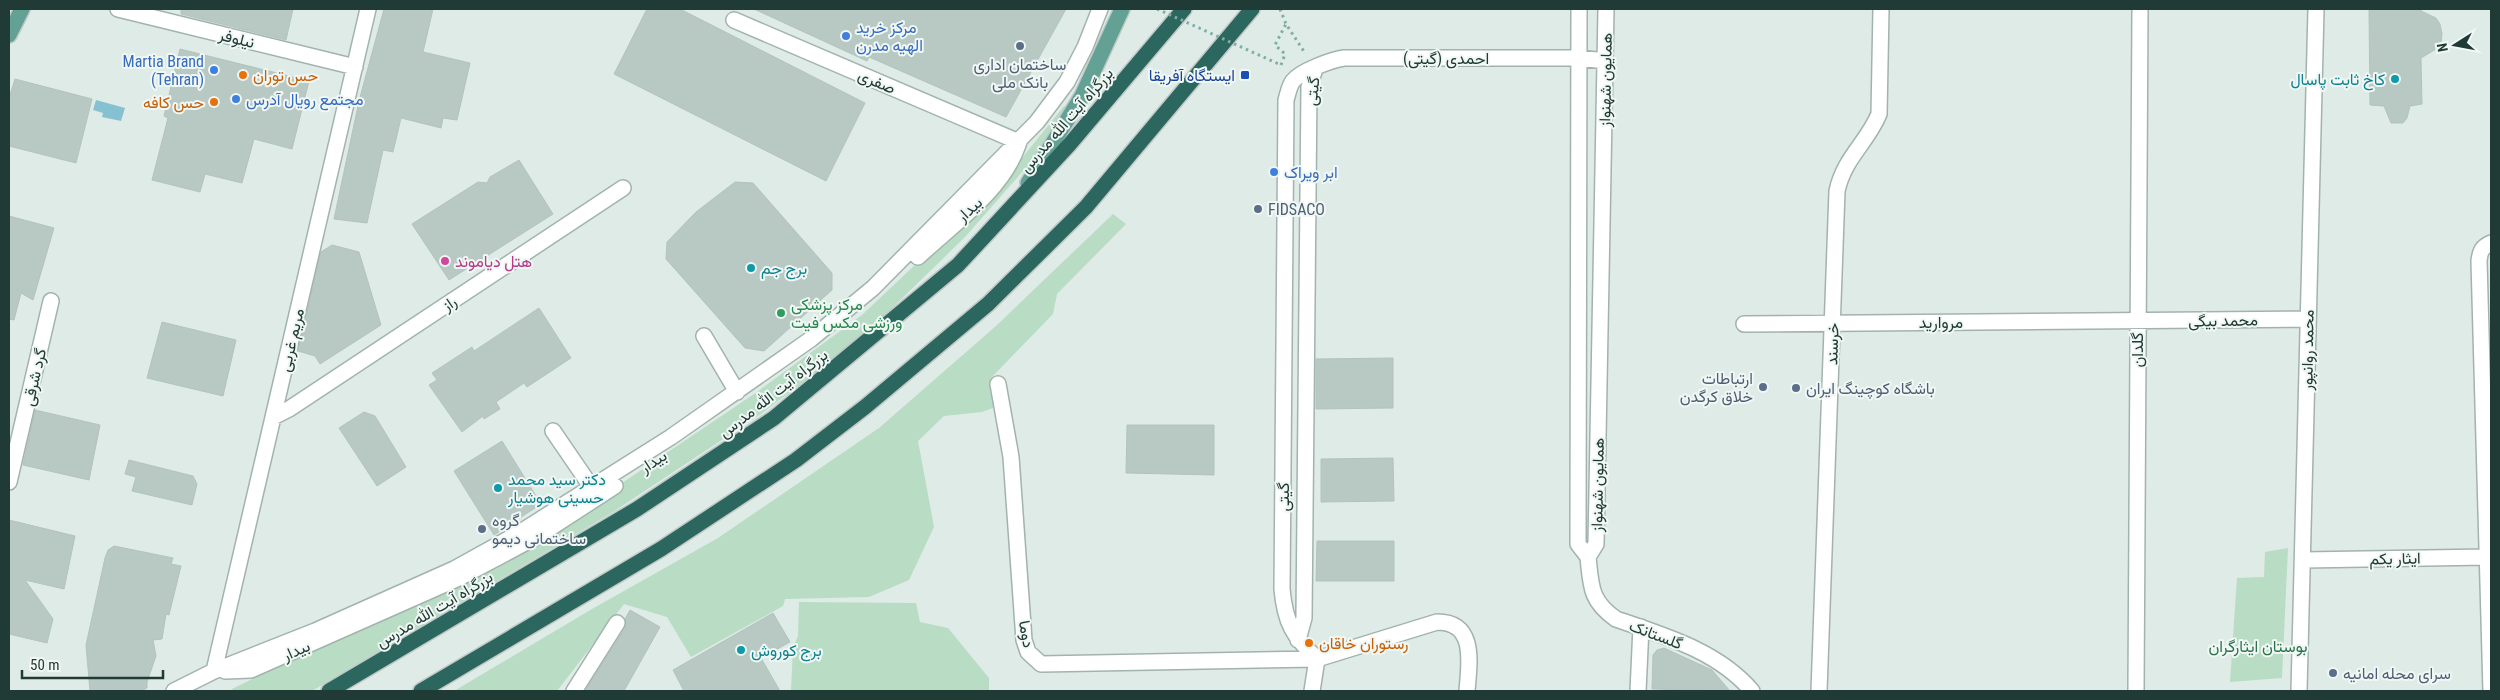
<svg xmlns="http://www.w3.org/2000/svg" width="2500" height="700" font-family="'Roboto Condensed',Vazirmatn,sans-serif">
<rect width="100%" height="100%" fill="#dfebe6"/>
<path fill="#b8dcc4" d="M 1064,106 L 1070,111 L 1037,155 L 965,237 L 886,314 L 835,358 L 761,414 L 613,512 L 312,691 L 233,691 L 232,689 L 539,539 L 757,392 L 862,315 L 971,212 L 1022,158 Z
M 1113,214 L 1126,224 L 1057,294 L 1053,314 L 990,379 L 998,406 L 982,412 L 944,416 L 918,441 L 934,527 L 909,580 L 869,597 L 785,599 L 783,606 L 691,657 L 667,617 L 624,604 L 557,691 L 454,691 L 592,609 L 718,538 L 879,428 L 996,326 Z
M 2288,548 L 2282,678 L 2230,682 L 2237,578 L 2264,577 L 2265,552 Z
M 799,602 L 916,603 L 920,622 L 948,628 L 989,678 L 989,691 L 791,691 L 793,648 L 798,636 Z"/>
<path fill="#86c1d1" d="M 96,100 L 125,108 L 121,121 L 102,117 L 103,113 L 93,110 Z"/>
<path fill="#b8c8c3" stroke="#b2c4be" d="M 181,9 L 293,9 L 286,40 L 181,14 Z
M 384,9 L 433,9 L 423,52 L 470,63 L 457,120 L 443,118 L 441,128 L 401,118 L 393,152 L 383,150 L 367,223 L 334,219 L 359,101 Z
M 647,9 L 680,9 L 865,103 L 826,181 L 614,74 Z
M 754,9 L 1066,9 L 1006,117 L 869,57 L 867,61 Z
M 2369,9 L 2421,9 L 2421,11 L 2436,18 L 2440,24 L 2442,34 L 2441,43 L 2436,49 L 2421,58 L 2422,104 L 2410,106 L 2407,118 L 2403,123 L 2391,123 L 2384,106 L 2370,105 Z
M 180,49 L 309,81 L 292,149 L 254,139 L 242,183 L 205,174 L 200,192 L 152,180 L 168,118 L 164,116 Z
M 15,79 L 92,99 L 76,163 L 9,146 L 9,98 Z
M 519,160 L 553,214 L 449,280 L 412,224 L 478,182 L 487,183 L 490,177 Z
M 735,182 L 753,183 L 832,273 L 832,290 L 764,351 L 745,348 L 666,259 L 667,242 L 696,212 Z
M 9,216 L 54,228 L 33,300 L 21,293 L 14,320 L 9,319 Z
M 332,245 L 359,252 L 381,325 L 320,364 L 315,356 L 298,351 L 321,252 Z
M 539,308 L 571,358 L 527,387 L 524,383 L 496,402 L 500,409 L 484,419 L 483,416 L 462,432 L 429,385 L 437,380 L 432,373 L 472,347 L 474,351 Z
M 162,322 L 236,340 L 223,396 L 147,378 Z
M 1393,358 L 1393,408 L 1316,409 L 1316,359 Z
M 35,410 L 100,425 L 89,480 L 23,465 Z
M 364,412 L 375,416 L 406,467 L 377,486 L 339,428 Z
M 1127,425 L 1214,425 L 1214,475 L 1126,473 Z
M 502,441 L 541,504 L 494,535 L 454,471 Z
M 1393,458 L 1394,501 L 1321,502 L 1321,459 Z
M 129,460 L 193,476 L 197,484 L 192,505 L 132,491 L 136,477 L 125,474 Z
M 9,520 L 75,536 L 64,589 L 25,580 L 53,619 L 47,643 L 9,634 Z
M 1317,541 L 1394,541 L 1394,581 L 1316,581 Z
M 114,546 L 173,558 L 171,564 L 181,566 L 169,615 L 166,614 L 162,639 L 153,640 L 156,656 L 147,682 L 147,688 L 141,691 L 90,691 L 86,645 L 105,558 L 108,550 Z
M 630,610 L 660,627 L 624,691 L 585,691 L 625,628 L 625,619 Z
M 773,613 L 790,642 L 761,658 L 780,691 L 684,691 L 673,670 Z
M 1664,648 L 1712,670 L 1730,691 L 1652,689 L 1653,655 L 1657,650 Z"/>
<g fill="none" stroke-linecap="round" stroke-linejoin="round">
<g stroke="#a2b3ad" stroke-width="18">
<path id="minor" d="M 118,9 L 355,67
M 1579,9 L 1578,544 L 1588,557
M 734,20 L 1019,142
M 918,257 C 952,225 1003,190 1018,145
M 1744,324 L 2307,319
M 704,336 L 737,392
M 998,384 L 1011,457 L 1024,640 L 1028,652 L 1041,664 L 1317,659 L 1437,622 C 1477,622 1469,664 1467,691
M 273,417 L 289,409 L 623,188
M 553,431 L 592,488
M 9,482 L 51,301
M 1588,557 L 1596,544 L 1606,9
M 1588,557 C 1591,586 1590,601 1616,619 C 1665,636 1718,651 1752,691
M 2304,560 L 2487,557
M 1298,640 L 1304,618 L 1309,87 L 1315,69
M 1317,659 C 1293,636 1285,623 1282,589 L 1286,100 C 1288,94 1289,86 1293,81 C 1301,71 1331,60 1344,58 L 1579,58 L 1605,61
M 214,671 L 368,9
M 225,671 L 251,670 L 459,578 L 538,536 L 615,486
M 174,691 L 214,671 L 315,631 L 454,569 L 519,533 L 671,437 L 811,339 L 873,288 L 1037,122 L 1067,82 L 1085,47 L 1100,9
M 574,691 L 617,623
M 1312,691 L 1317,659
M 1638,691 L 1641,627
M 1819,691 L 1837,191 C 1844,158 1867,143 1879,114 L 1881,9
M 2136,691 L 2140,9
M 2299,691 L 2316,9
M 2491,691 L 2479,261 C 2480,251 2482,247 2491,243"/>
</g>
<g stroke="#c1c8c6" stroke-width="18">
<path id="major" d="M 9,35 L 22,9
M 1028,183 L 1082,96 L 1122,9"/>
</g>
<g stroke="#c1c8c6" stroke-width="18">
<path id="highway" d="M 329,691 L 637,509 L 774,418 L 958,265 L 1069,145 L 1184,9
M 421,691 L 661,549 L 796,460 L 865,407 L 988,304 L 1086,207 L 1252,9"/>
</g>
<path stroke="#7fafa3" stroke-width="3" stroke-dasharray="2.5 4" stroke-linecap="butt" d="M 1280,9 L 1286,24 L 1305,53
M 1281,65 L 1285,54 L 1275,45 L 1286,24"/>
<use href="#minor" stroke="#fff" stroke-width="15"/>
<use href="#major" stroke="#63a195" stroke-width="15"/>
<use href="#highway" stroke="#2c675f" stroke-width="15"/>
<path stroke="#7fafa3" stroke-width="3" stroke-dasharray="2.5 4" stroke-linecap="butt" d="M 1157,9 L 1281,65"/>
</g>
<g fill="#3f7fe0" stroke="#f0f7f4" stroke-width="2">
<circle cx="846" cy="36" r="5"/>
<circle cx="214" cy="70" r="5"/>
<circle cx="236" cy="99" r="5"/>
<circle cx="1274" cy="172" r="5"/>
</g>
<g fill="#5c6f8a" stroke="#f0f7f4" stroke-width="2">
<circle cx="1020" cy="46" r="5"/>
<circle cx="1258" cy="209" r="5"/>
<circle cx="1763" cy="387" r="5"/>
<circle cx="1796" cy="388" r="5"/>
<circle cx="482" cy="529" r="5"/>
<circle cx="2333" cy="673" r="5"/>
</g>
<g fill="#e8710a" stroke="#f0f7f4" stroke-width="2">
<circle cx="243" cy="75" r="5"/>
<circle cx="214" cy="102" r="5"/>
<circle cx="1309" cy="643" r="5"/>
</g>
<rect fill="#1a4fb4" stroke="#f0f7f4" stroke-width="2" x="1240" y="70" width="10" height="10" rx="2.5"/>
<g fill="#0f9aa8" stroke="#f0f7f4" stroke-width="2">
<circle cx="2395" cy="79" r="5"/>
<circle cx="751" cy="268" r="5"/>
<circle cx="498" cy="488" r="5"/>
<circle cx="741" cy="650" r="5"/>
</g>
<circle fill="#d1479c" stroke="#f0f7f4" stroke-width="2" cx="445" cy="261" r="5"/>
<circle fill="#2e9e5b" stroke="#f0f7f4" stroke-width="2" cx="781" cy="313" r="5"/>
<g text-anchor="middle" stroke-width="4" stroke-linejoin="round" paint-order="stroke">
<g font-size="16" fill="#366cbe" stroke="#f0f7f4" text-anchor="start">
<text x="856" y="33">مرکز خرید<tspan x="856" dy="18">الهیه مدرن</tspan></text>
<text x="204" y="67" text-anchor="end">Martia Brand<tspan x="204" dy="18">(Tehran)</tspan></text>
<text x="246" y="105">مجتمع رویال آدرس</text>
<text x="1284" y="178">ابر ویراک</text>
</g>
<g font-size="16" fill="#203b35" stroke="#f0f7f4">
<text transform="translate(237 38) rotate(14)" y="6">نیلوفر</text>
<text x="1446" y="64">احمدی (گیتی)</text>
<text transform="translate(1605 80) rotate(-89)" y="6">همایون شهنواز</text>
<text transform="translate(877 81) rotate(23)" y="6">صفری</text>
<text transform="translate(1312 91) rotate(-83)" y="6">گیتی</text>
<text transform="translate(1066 120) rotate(-49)" y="6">بزرگراه آیت الله مدرس</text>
<text transform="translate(969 209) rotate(-43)" y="6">بیدار</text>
<text transform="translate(449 303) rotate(-34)" y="6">راز</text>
<text transform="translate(2223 320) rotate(-1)" y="6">محمد بيگی</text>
<text x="1941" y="328">مروارید</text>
<text transform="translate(291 340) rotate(-77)" y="6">مریم غربی</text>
<text transform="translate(1832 344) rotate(-88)" y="6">خرسند</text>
<text transform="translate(2137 350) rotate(-90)" y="6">گلدان</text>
<text transform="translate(2307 350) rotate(-89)" y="6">محمد روانپور</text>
<text transform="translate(34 377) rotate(-77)" y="6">گرد شرقی</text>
<text transform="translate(773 393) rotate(-38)" y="6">بزرگراه آیت الله مدرس</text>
<text transform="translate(653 461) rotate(-33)" y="6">بیدار</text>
<text transform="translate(1597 485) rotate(-89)" y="6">همایون شهنواز</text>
<text transform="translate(1283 497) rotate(-90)" y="6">گیتی</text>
<text transform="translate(2395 558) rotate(-1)" y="6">ایثار یکم</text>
<text transform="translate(434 609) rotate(-31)" y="6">بزرگراه آیت الله مدرس</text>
<text transform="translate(1027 634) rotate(80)" y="6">دوما</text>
<text transform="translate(1656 634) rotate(21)" y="6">گلستانک</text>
<text transform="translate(296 650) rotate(-24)" y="6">بیدار</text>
</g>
<g font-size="16" fill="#4e5e75" stroke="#f0f7f4" text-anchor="start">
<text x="1020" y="70" text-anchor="middle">ساختمان اداری<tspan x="1020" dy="18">بانک ملی</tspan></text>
<text x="1268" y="215">FIDSACO</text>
<text x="1753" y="384" text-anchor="end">ارتباطات<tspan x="1753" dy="18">خلاق کرگدن</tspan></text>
<text x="1806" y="394">باشگاه کوچینگ ایران</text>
<text x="492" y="526">گروه<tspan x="492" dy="18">ساختمانی دیمو</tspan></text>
<text x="2343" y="679">سرای محله امانیه</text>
</g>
<g font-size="16" fill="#c56008" stroke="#f0f7f4" text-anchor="start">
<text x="253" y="81">حس توران</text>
<text x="204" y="108" text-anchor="end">حس کافه</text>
<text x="1319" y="649">رستوران خاقان</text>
</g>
<g font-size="16" fill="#164399" stroke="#f0f7f4" text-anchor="end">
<text x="1235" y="81">ایستگاه آفریقا</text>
</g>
<g font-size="16" fill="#0d838f" stroke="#f0f7f4" text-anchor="start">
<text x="2385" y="85" text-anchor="end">کاخ ثابت پاسال</text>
<text x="761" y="274">برج جم</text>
<text x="508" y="485">دکتر سید محمد<tspan x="508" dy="18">حسینی هوشیار</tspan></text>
<text x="751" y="656">برج کوروش</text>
</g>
<g font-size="16" fill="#b23c85" stroke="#f0f7f4" text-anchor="start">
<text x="455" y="267">هتل دیاموند</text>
</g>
<g font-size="16" fill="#27864d" stroke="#f0f7f4" text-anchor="start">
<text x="791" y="310">مرکز پزشکی<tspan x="791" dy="18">ورزشی مکس فیت</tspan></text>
</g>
<g font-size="16" fill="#2a724b" stroke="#f0f7f4">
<text x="2258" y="652">بوستان ایثارگران</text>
</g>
</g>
<rect width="2500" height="700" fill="none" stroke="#203b35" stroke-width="20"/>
<g transform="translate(2455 45) rotate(259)" stroke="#f0f7f4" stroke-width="4" paint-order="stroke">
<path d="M0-4L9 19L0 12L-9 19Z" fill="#203b35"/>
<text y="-8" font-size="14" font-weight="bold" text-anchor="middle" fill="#203b35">N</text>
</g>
<path d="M22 670v8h141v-8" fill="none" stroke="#203b35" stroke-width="2.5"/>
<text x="30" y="670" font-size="15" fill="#203b35" stroke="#f0f7f4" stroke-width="4" paint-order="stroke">50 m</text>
</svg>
